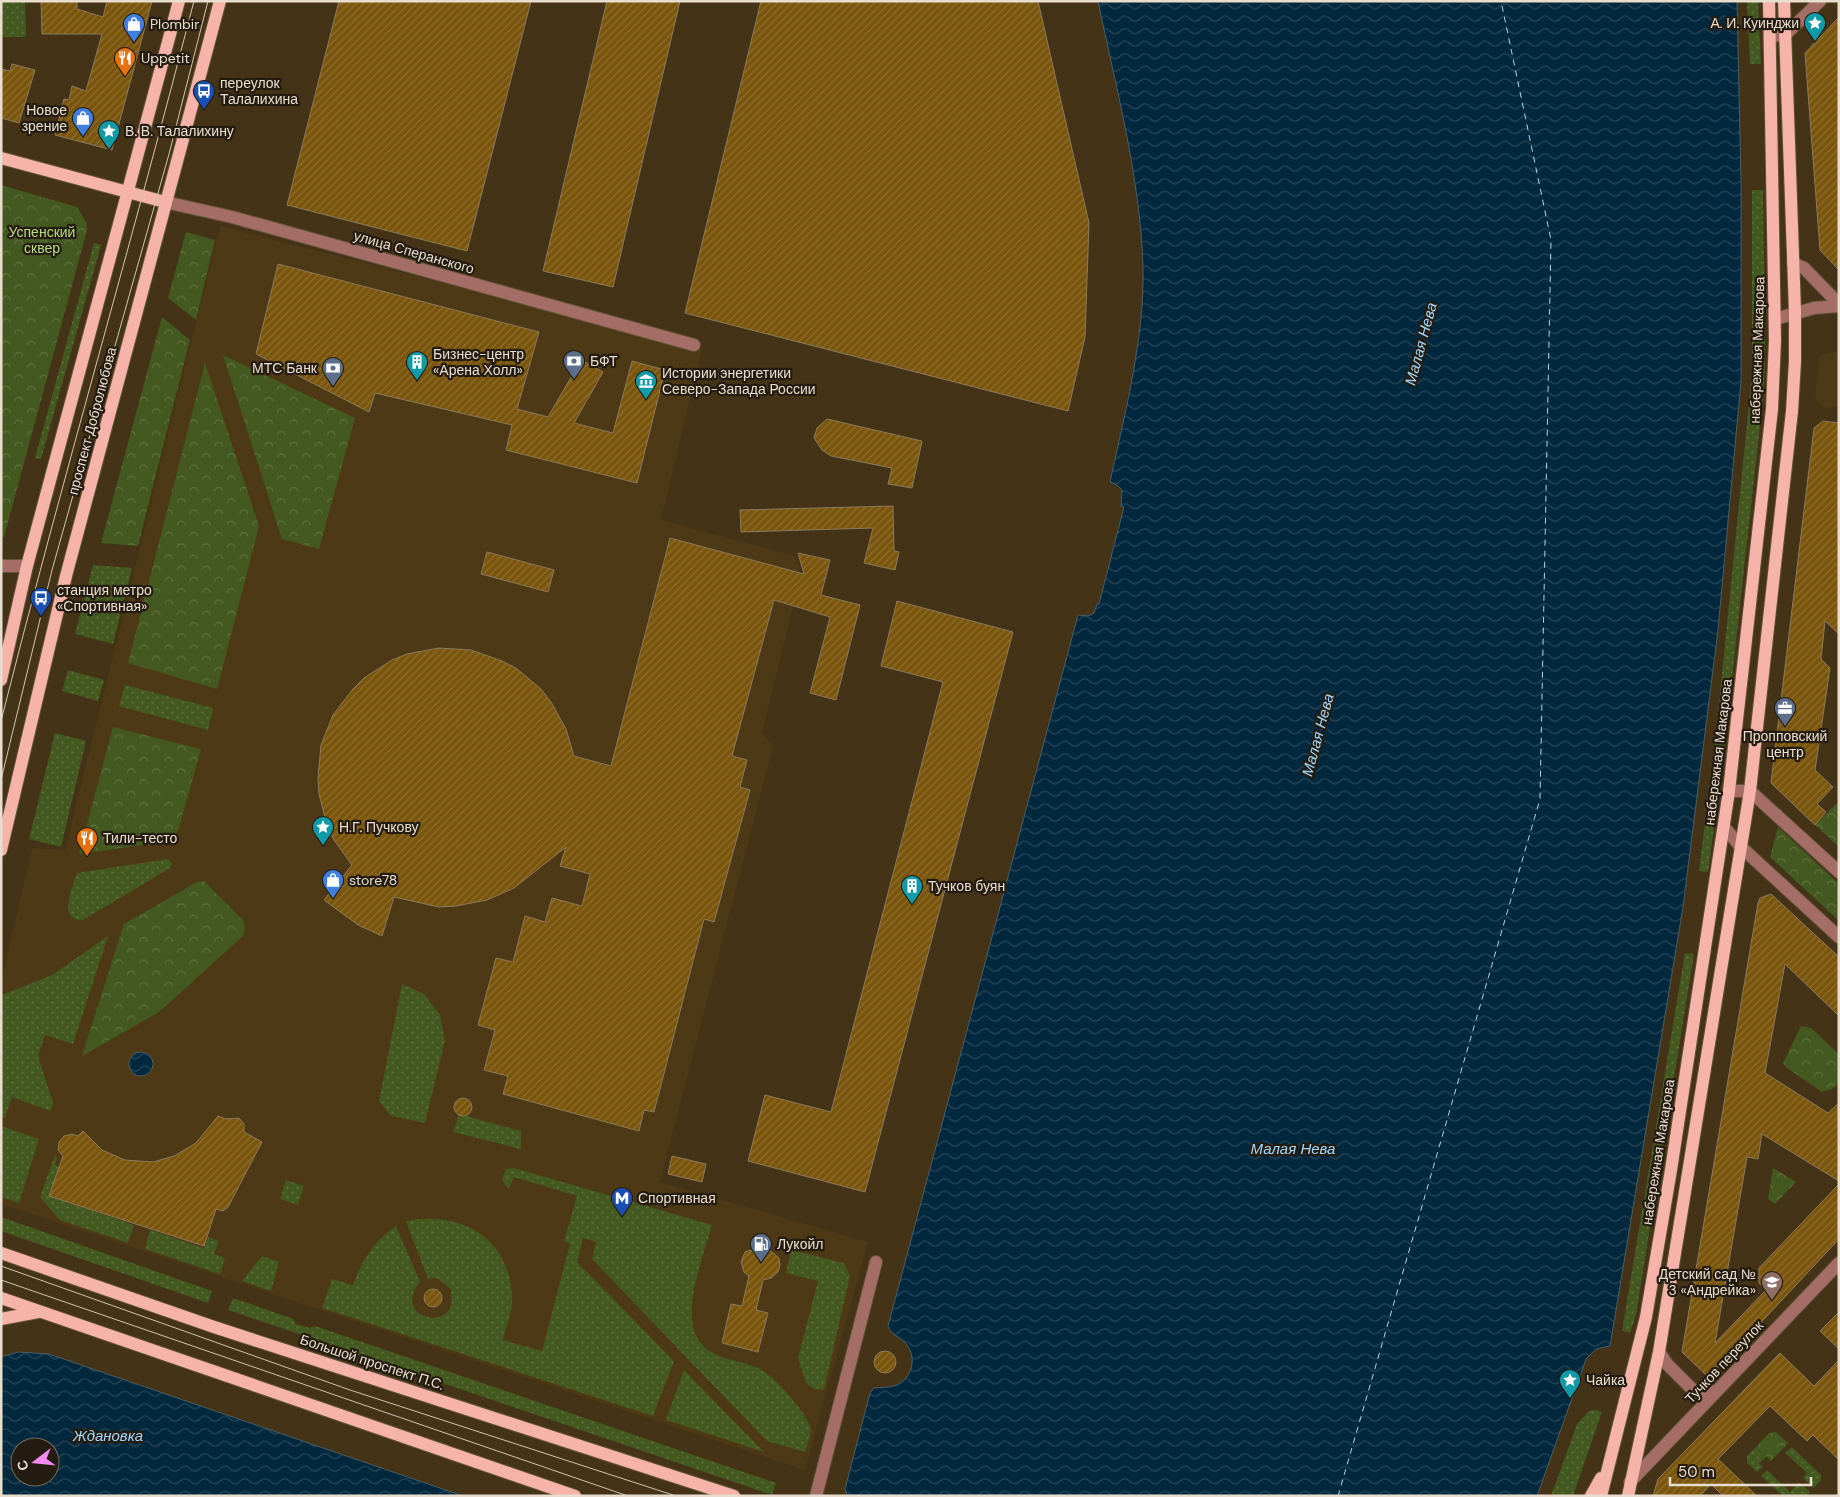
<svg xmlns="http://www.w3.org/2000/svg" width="1840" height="1497" font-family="'DM Sans',sans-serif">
<defs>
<pattern id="grass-dots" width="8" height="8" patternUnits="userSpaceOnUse" patternTransform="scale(1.25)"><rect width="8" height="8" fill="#44591f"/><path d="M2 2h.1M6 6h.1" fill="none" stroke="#5f703e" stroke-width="1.8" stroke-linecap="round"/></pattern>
<pattern id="forest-crowns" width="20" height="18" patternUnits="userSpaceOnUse" patternTransform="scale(1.25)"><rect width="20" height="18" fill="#44591f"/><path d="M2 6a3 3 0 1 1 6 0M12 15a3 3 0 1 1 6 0" fill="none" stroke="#5f703e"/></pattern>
<pattern id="water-waves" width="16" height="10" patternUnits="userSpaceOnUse" patternTransform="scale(1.25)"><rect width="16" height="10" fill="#02283d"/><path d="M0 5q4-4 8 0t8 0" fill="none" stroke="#274758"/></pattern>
<pattern id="building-hatch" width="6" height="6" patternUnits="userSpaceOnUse" patternTransform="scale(1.25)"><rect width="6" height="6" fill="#7a560d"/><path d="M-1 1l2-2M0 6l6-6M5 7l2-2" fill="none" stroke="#8d6e2f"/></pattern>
</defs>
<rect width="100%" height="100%" fill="#443317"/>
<path fill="#4d3915" d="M 220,226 L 702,349 L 661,520 L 795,556 L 801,574 L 762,733 L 773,746 L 660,1182 L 868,1242 L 805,1470 L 1,1204 L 1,983 L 32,848 L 65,850 Z
M 1839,351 L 1839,407 L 1824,408 L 1815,398 L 1819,356 Z"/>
<path fill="url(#grass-dots)" d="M 1,1 L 25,1 L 26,35 L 24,37 L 1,37 Z
M 1747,1 L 1758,1 L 1761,64 L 1750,64 Z
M 1752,190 L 1763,190 L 1765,353 L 1752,353 Z
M 94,243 L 101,245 L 41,459 L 35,458 Z
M 1753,363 L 1765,363 L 1762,408 L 1722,767 L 1713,765 Z
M 93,565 L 132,568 L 113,644 L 75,634 Z
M 68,670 L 104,680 L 98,701 L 62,691 Z
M 125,685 L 213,708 L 208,730 L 119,706 Z
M 55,733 L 86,741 L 61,847 L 29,839 Z
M 1711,775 L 1721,776 L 1708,872 L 1699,871 Z
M 168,859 L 172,864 L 170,868 L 83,920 C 57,921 72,888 77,873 Z
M 108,936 L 73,1044 L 45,1035 L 38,1056 L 53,1103 L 50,1111 L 12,1097 L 5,1118 L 1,1117 L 2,995 L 52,975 Z
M 1685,953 L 1694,954 L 1636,1315 L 1630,1333 L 1622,1331 Z
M 402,984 L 424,994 L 440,1015 L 445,1041 L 425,1123 L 391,1116 L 379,1101 Z
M 459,1114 L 521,1131 L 521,1149 L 453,1132 Z
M 1,1126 L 39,1139 L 19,1203 L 1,1197 Z
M 55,1155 L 57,1159 L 55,1165 L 59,1167 L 49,1196 L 134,1225 L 128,1243 L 60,1220 L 40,1197 Z
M 514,1168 L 712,1225 C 704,1255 684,1303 695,1333 C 706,1361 737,1358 760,1369 C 773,1375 809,1415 811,1430 C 811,1436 807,1445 805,1452 L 767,1441 L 592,1259 L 596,1242 L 583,1238 L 577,1262 L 674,1361 L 653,1416 L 322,1308 L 332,1279 L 353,1285 C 362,1260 374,1241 396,1226 L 420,1282 C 388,1320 464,1336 450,1288 L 437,1278 L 428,1279 L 406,1221 C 463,1210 513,1240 512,1302 C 512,1314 505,1328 503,1340 L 542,1351 L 570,1244 L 564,1241 L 577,1196 L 514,1177 L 509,1188 L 505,1185 L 502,1178 L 506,1169 Z
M 286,1180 L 304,1186 L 298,1205 L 280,1199 Z
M 1,1217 L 212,1291 L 208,1303 L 1,1231 Z
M 150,1230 L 204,1248 L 208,1237 L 219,1241 L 214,1254 L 225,1258 L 220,1274 L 145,1249 Z
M 791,1250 L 844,1263 L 850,1276 L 824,1390 L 814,1389 L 806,1383 L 798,1358 L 818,1281 L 786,1273 Z
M 262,1256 L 279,1262 L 271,1291 L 242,1281 Z
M 233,1298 L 293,1319 L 296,1324 L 310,1328 L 315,1326 L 776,1483 L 772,1495 L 228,1310 Z
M 684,1370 L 764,1452 L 666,1420 Z
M 1596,1410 L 1602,1412 L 1573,1496 L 1551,1496 L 1577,1424 L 1589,1411 Z
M 1756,1447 L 1766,1457 L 1759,1463 L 1763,1467 L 1757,1472 L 1747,1463 L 1747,1456 Z
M 1792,1447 L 1821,1475 L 1821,1480 L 1814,1488 L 1803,1478 L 1807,1473 L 1785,1453 Z
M 1767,1470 L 1790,1492 L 1799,1482 L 1810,1492 L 1807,1496 L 1783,1496 L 1761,1476 Z"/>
<path fill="url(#forest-crowns)" d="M 1,185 L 77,207 L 86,222 L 87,230 L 4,537 L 1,537 Z
M 186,232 L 215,240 L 196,320 L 168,298 Z
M 162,317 L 190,340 L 138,546 L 101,543 Z
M 223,355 L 355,418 L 319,549 L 282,539 Z
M 205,363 L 259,526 L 217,689 L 128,663 Z
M 113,727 L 201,749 L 179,828 L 173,838 L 163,842 L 79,854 Z
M 1839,801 L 1839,847 L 1815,825 Z
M 1778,827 L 1839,884 L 1839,921 L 1770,857 Z
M 204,881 L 243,920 L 245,929 L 243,936 L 159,1012 L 82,1056 L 124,924 L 197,882 Z
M 1801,1026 L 1811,1028 L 1839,1054 L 1839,1082 L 1832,1089 L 1822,1092 L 1787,1068 L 1783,1063 Z
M 1773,1168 L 1796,1182 L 1775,1204 L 1768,1199 Z
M 1776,1432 L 1788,1443 L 1771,1461 L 1756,1447 L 1769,1433 Z"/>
<path fill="url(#water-waves)" stroke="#475f68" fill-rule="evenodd" d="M 1098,1 L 1737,1 L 1741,183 L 1741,381 L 1718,630 L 1683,907 L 1610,1346 L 1596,1349 L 1586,1359 L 1537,1496 L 847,1495 L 845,1489 L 870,1393 L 874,1388 C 881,1387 890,1388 897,1385 C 912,1378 917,1358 907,1345 C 901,1336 892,1337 888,1326 L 1078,615 L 1088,616 L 1094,613 L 1097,604 L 1099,604 L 1124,507 L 1121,506 L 1122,490 L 1117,485 L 1110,482 C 1125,413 1145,336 1143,266 C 1140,176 1116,88 1098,1 Z
M129 1064a12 12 0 1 1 24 0a12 12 0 1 1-24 0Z
M 18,1352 L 49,1354 L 463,1496 L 1,1496 L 1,1357 ZM 20,1447 L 50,1447 L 50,1477 L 20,1477 Z"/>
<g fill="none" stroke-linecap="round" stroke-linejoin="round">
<path stroke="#a2d8fc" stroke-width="1" stroke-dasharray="6 5" stroke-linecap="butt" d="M 1338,1496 L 1540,799 L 1551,240 L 1501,1"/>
</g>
<path fill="url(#building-hatch)" stroke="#8d7a5c" d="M 41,1 L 77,1 L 77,9 L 103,17 L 107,1 L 152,1 L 112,150 L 55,135 L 64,99 L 69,100 L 72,86 L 86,91 L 102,34 L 42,34 Z
M 339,1 L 531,1 L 467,251 L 287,205 Z
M 607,1 L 680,1 L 613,287 L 543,271 Z
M 761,1 L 1038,1 L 1089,223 L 1085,337 L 1068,411 L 685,313 Z
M 1839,17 L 1839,270 L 1820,250 L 1805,53 Z
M 12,64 L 35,70 L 19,123 L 1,118 L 1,69 L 10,71 Z
M 278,264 L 539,332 L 517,409 L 548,417 L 581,360 L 603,372 L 574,423 L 613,433 L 632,361 L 665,370 L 637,483 L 506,450 L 512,425 L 375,393 L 369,412 L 256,354 Z
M 827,419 L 922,441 L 912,488 L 888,484 L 892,468 L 831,456 L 822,450 L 814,438 L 817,428 Z
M 1823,421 L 1839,423 L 1839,634 L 1825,621 L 1821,659 L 1830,668 L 1815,770 L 1833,787 L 1817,804 L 1826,812 L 1815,825 L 1771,783 L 1814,428 Z
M 893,506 L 894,551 L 899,552 L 895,570 L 864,563 L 873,528 L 741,532 L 740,510 Z
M 670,538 L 804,574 L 798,553 L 830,560 L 821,595 L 860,605 L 836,700 L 810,693 L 830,617 L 774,600 L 732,756 L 747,760 L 740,787 L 750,790 L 714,922 L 704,919 L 654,1112 L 644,1110 L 639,1131 L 503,1094 L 508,1076 L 484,1070 L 495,1030 L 478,1025 L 496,958 L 513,962 L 525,916 L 545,922 L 552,898 L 582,906 L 590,874 L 560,866 L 566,847 L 514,888 L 487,900 L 456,906 L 439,907 L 394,897 L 382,936 L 358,925 L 324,900 L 352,865 L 334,840 L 327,825 L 319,794 L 318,778 L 321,745 L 333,715 L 353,689 L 364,678 L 392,660 L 407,654 L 439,648 L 471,650 L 502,661 L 516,668 L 541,689 L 551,702 L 566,729 L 574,756 L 611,766 Z
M 487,552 L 554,570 L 548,592 L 481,574 Z
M 897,601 L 1013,632 L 865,1192 L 748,1161 L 765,1095 L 831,1112 L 943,682 L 881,666 Z
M 1771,894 L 1839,957 L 1839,1016 L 1785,964 L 1765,1073 L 1828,1113 L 1839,1103 L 1839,1181 L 1762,1134 L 1758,1159 L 1747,1157 L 1715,1343 L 1766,1290 L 1759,1283 L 1759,1268 L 1839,1184 L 1839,1239 L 1709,1378 L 1682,1352 L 1758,903 L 1760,898 Z
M454 1107a9 9 0 1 1 18 0a9 9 0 1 1-18 0Z
M 218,1116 L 226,1119 L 239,1118 L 244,1124 L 244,1132 L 262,1142 L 228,1207 L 223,1211 L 216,1209 L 204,1246 L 49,1196 L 63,1156 L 58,1150 L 59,1142 L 64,1136 L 72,1134 L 78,1136 L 83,1131 L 102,1150 L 125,1160 L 153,1162 L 174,1156 L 196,1143 Z
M 672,1156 L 706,1164 L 702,1182 L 668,1174 Z
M 757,1248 L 772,1252 L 779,1258 L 780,1265 L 778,1272 L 771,1278 L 763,1280 L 756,1310 L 768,1313 L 758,1352 L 722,1343 L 731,1304 L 742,1306 L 749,1276 L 744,1272 L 741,1262 L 745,1252 Z
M424 1298a9 9 0 1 1 18 0a9 9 0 1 1-18 0Z
M 1839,1312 L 1839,1349 L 1820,1331 Z
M874 1362a11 11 0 1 1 22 0a11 11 0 1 1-22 0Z
M 1780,1353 L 1814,1386 L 1839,1360 L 1839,1460 L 1813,1435 L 1807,1441 L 1770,1406 L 1718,1459 L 1757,1496 L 1723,1496 L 1711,1484 L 1700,1496 L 1653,1496 L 1658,1479 Z"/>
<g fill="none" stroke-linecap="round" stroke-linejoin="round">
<g stroke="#625238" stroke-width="14">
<path id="minor" d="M 1770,36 L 1785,35 L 1820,1
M 165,202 L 232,217 L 694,345
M 1793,263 L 1804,268 L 1839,304
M 1775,319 L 1814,308 L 1839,306
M 1,566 L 27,566
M 1729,791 L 1750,791 L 1839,872
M 1724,827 L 1741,847 L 1839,937
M 1659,1352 L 1667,1364 L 1696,1393 L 1716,1391
M 1630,1482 L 1839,1263
M 816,1496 L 876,1262"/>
</g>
<g stroke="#625238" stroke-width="14">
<path id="major" d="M 1,158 L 165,202
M 1,680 L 27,566 L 179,1
M 1,850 L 66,576 L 220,1
M 1,1253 L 214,1327 L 734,1496
M 1,1298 L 575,1496
M 1,1319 L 38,1312
M 1591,1496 L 1601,1478
M 1601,1496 L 1646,1317 L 1671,1170 L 1729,791 L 1772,409 L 1775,340 L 1769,1
M 1628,1496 L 1659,1352 L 1750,791 L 1792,411 L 1795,361 L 1795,312 L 1784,1"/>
</g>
<use href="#minor" stroke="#a46e66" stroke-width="12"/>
<use href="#major" stroke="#f5b3a9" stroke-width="12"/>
<path stroke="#d0c4b2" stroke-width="1" d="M 1,721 C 62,480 132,242 194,1
M 1,780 L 52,570 L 169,154 L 208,1
M 1,1266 L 350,1390 L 676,1496
M 1,1280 L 628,1496"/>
</g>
<defs>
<g id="sight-pin" transform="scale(1.125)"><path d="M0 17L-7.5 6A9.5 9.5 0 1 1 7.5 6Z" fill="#0f9aa8" stroke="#241c10"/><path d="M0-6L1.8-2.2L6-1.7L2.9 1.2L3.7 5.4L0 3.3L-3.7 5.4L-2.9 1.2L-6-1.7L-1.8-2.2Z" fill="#fff"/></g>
<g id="shop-pin" transform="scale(1.125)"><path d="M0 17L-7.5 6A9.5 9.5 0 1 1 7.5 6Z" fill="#3f7fe0" stroke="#241c10"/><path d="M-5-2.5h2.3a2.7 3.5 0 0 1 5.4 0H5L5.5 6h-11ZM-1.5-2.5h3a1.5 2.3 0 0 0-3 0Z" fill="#fff"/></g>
<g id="restaurant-pin" transform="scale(1.125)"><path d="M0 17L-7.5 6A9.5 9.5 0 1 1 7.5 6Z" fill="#e8710a" stroke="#241c10"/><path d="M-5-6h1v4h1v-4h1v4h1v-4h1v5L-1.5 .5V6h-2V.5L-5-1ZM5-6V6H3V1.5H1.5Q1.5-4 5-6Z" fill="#fff"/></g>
<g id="bus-pin" transform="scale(1.125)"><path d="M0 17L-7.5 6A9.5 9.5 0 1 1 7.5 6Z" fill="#1a4fb4" stroke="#241c10"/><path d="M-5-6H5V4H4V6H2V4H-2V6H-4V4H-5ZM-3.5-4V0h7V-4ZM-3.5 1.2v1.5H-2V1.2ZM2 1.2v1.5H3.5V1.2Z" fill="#fff"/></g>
<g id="bank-pin" transform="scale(1.125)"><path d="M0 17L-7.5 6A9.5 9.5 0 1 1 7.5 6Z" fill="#5c6f8a" stroke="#241c10"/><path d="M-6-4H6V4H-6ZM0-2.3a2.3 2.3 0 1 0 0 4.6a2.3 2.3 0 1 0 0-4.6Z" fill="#fff"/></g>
<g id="building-pin" transform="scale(1.125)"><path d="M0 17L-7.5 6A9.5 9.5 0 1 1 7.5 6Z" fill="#0f9aa8" stroke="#241c10"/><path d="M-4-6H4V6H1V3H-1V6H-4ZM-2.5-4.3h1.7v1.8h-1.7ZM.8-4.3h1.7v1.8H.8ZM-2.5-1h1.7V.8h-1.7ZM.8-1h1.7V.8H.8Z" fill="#fff"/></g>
<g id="museum-pin" transform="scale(1.125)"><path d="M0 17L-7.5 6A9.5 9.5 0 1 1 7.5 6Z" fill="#0f9aa8" stroke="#241c10"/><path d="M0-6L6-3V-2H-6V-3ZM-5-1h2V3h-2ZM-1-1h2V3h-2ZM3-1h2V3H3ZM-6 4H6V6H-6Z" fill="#fff"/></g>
<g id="office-pin" transform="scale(1.125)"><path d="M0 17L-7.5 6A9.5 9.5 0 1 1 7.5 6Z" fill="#5c6f8a" stroke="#241c10"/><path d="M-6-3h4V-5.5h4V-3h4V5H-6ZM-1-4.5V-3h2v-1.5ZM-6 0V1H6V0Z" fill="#fff"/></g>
<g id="metro-pin" transform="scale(1.125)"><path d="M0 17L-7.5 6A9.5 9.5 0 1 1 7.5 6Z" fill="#1a4fb4" stroke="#241c10"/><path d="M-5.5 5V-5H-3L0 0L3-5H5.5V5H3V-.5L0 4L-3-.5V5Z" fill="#fff"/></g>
<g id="fuel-pin" transform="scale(1.125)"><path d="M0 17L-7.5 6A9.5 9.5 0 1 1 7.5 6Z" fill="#5c6f8a" stroke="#241c10"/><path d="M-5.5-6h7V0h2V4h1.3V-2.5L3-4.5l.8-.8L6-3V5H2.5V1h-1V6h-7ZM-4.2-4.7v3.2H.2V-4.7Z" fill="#fff"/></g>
<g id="school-pin" transform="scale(1.125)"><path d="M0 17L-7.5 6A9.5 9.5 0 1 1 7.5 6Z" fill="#8d6e63" stroke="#241c10"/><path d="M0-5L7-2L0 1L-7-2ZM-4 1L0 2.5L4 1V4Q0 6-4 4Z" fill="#fff"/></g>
</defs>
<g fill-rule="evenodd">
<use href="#sight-pin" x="1815" y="23"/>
<use href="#shop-pin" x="134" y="24"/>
<use href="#restaurant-pin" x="125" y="58"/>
<use href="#bus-pin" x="204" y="91"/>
<use href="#shop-pin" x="83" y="118"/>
<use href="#sight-pin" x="109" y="131"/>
<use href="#bank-pin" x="574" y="361"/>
<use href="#building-pin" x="417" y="362"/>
<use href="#bank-pin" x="333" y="368"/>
<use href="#museum-pin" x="646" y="381"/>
<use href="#bus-pin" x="41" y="598"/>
<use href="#office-pin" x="1785" y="708"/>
<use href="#sight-pin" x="323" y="827"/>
<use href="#restaurant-pin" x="87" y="838"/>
<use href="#shop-pin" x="333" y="880"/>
<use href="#building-pin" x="912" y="886"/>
<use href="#metro-pin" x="622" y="1198"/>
<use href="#fuel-pin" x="761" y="1244"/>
<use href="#school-pin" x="1772" y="1282"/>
<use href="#sight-pin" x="1570" y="1380"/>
</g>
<g text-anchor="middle" stroke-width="4.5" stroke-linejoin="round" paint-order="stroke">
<g font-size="14" fill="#e9dece" stroke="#241c10" text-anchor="start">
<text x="1799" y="28" text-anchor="end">А. И. Куинджи</text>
<text x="150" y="29">Plombir</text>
<text x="141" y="63">Uppetit</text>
<text x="220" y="88">переулок<tspan x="220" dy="16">Талалихина</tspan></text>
<text x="67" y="115" text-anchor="end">Новое<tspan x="67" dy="16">зрение</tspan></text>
<text x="125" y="136">В. В. Талалихину</text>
<text x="433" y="359">Бизнес-центр<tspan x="433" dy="16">«Арена Холл»</tspan></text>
<text x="590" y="366">БФТ</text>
<text x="317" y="373" text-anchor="end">МТС Банк</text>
<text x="662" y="378">Истории энергетики<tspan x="662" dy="16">Северо-Запада России</tspan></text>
<text x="57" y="595">станция метро<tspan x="57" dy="16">«Спортивная»</tspan></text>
<text x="1785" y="741" text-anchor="middle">Пропповский<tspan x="1785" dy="16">центр</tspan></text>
<text x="339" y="832">Н.Г. Пучкову</text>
<text x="103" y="843">Тили-тесто</text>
<text x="349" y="885">store78</text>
<text x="928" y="891">Тучков буян</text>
<text x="638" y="1203">Спортивная</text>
<text x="777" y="1249">Лукойл</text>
<text x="1756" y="1279" text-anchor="end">Детский сад №<tspan x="1756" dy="16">3 «Андрейка»</tspan></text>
<text x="1586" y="1385">Чайка</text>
</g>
<g font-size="14" fill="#b7da7f" stroke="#241c10">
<text x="42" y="237">Успенский<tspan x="42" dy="16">сквер</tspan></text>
</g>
<g font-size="14" fill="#e9dece" stroke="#241c10">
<text transform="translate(414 252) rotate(16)" y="5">улица Сперанского</text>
<text transform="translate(1757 350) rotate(-88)" y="5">набережная Макарова</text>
<text transform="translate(92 421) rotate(-75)" y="5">проспект Добролюбова</text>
<text transform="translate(1718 752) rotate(-83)" y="5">набережная Макарова</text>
<text transform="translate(1658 1152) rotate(-81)" y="5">набережная Макарова</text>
<text transform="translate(372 1362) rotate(18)" y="5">Большой проспект П.С.</text>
<text transform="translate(1724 1362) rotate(-47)" y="5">Тучков переулок</text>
</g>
<g font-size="15" font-style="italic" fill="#a2d8fc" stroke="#241c10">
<text transform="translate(1421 344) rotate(-75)" y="5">Малая Нева</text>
<text transform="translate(1318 735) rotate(-75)" y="5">Малая Нева</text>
<text x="1293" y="1154">Малая Нева</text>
<text x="108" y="1441">Ждановка</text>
</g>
</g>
<rect width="1840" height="1497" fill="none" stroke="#e9dece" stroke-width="5"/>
<g transform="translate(35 1462) rotate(254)"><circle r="24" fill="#241c10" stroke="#736a5c"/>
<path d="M0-4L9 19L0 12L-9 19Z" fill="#f28af3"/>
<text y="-8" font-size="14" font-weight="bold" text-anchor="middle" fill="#e9dece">С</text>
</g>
<path d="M1670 1477v8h141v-8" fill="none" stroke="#e9dece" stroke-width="2.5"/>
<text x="1678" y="1477" font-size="15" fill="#e9dece" stroke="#241c10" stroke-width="4" paint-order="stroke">50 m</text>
</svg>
